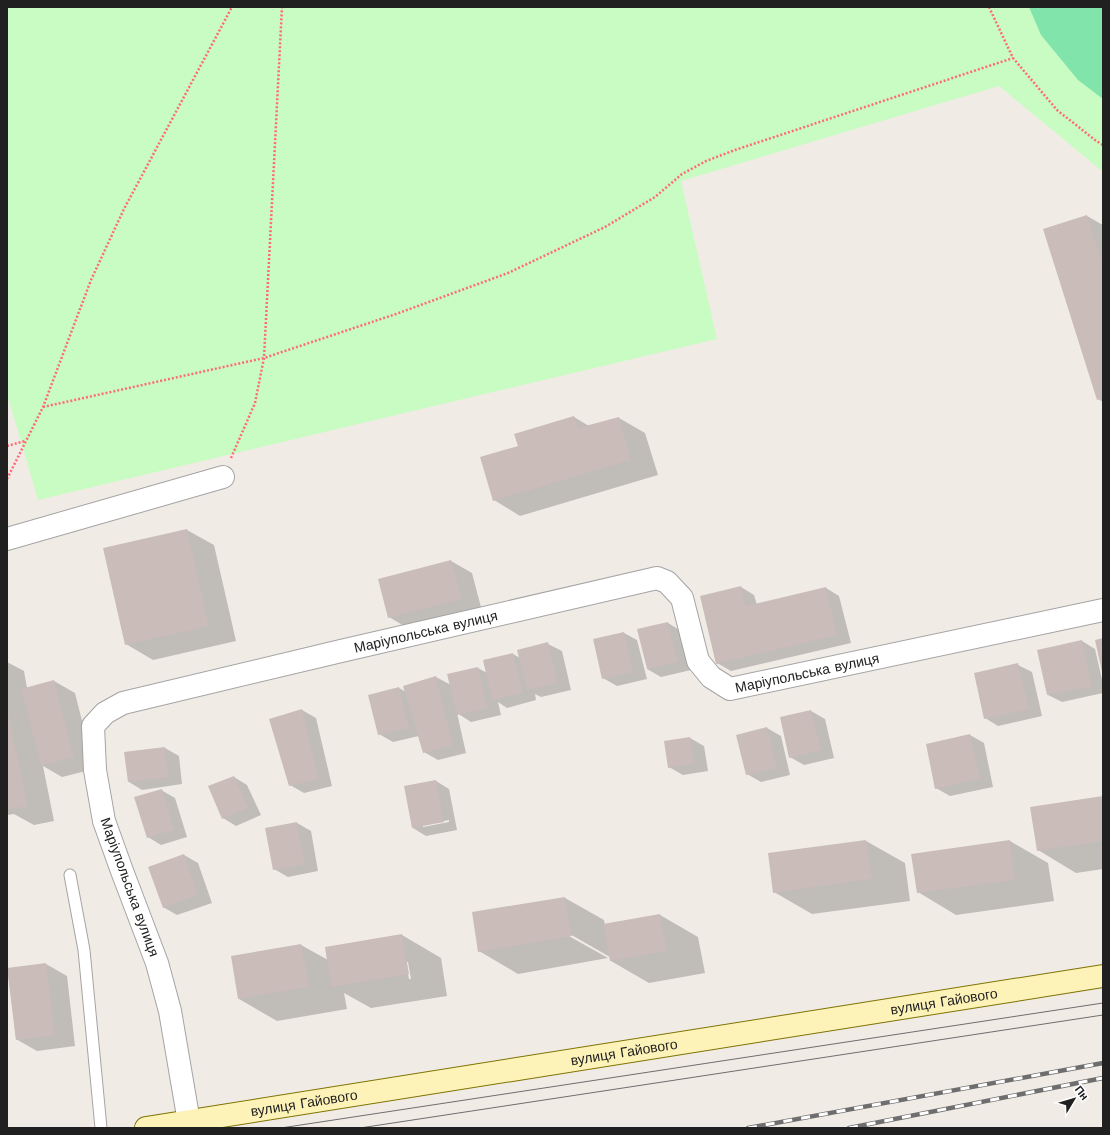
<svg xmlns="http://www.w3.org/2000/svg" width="1110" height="1135" font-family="'Work Sans',sans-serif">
<rect width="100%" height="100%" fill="#f1ebe6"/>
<path fill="#c9fcc2" d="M 7,7 L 1103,7 L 1103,172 L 999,86 L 681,181 L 717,339 L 38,500 L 7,394 Z"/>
<path fill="#81e4aa" d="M 1029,7 L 1103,7 L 1103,99 L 1078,80 L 1041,35 Z"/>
<path fill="#0003" fill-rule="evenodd" d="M 1087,216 L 1103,225 L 1103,402 L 1098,399 Z
M 574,417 L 589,426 L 619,418 L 645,433 L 658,475 L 520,516 L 494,500 Z
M 187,530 L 214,545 L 236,641 L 153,660 L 126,644 Z
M 451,561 L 472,573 L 482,611 L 409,629 L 389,617 Z
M 741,587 L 754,595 L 757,605 L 826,588 L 839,596 L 851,643 L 731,671 L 717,663 Z
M 668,623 L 681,631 L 691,670 L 661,677 L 647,669 Z
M 624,633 L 637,640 L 647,679 L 617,686 L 603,678 Z
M 1082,641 L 1095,649 L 1103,684 L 1103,693 L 1062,702 L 1048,695 Z
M 548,644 L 562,651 L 571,690 L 541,697 L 535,694 L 536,700 L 507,708 L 498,702 L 501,715 L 471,722 L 457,713 L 466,753 L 438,760 L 424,752 L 419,736 L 393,742 L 379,734 L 399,688 L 406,692 L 404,686 L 436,677 L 451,685 L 478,668 L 487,673 L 513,654 L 520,658 Z
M 7,662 L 24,671 L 27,688 L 54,681 L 75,693 L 94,769 L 62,777 L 43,766 L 54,821 L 34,825 L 14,814 L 7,815 Z
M 1018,665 L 1032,672 L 1042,716 L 998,726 L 985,718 Z
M 302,710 L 316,718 L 332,786 L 304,793 L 290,785 Z
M 811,711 L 825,719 L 834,758 L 804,765 L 790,757 Z
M 767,728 L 781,736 L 790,775 L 761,782 L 747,774 Z
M 970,735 L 984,743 L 993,787 L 950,796 L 936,788 Z
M 690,738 L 704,746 L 708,771 L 683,775 L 669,767 Z
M 165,748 L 179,756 L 182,784 L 142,790 L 129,782 Z
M 234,777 L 247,785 L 261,815 L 236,826 L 223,818 Z
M 436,781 L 449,789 L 457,830 L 426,836 L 413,828 ZM 449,820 L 449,822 L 423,827 L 423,825 Z
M 161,790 L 175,798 L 187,837 L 161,845 L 148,837 Z
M 1103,797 L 1103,869 L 1076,873 L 1038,850 Z
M 297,823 L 311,831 L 318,871 L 288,877 L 274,869 Z
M 866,841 L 905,863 L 910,901 L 812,914 L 774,892 L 769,854 Z
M 1010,841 L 1048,863 L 1054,901 L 956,915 L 918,892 Z
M 184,855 L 198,863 L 212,903 L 177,915 L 163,907 Z
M 565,898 L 604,920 L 605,925 L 660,915 L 698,937 L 705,973 L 649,983 L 611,961 L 610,957 L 568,933 L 567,935 L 608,958 L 518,974 L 479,951 L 473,913 Z
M 402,935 L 441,958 L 447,996 L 371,1008 L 344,993 L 347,1009 L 277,1021 L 239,999 L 301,945 L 328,960 ZM 406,962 L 408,962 L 411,979 L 409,979 Z
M 46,964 L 67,976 L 75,1046 L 37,1051 L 16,1039 L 8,969 Z"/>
<path fill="#c9bcb9" d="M 1087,215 L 1103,265 L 1103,398 L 1097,400 L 1043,229 Z
M 574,416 L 578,428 L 619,417 L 631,460 L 493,501 L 480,457 L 518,446 L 514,434 Z
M 187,529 L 209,626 L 125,645 L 103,548 Z
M 451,560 L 462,599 L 388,618 L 378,579 Z
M 741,586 L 746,606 L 826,587 L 837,635 L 716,664 L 700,596 Z
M 668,622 L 678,662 L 647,669 L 637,629 Z
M 624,632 L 633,672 L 602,679 L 593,639 Z
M 1103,638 L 1103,672 L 1102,672 L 1095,640 Z
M 1082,640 L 1092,686 L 1047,695 L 1037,650 Z
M 548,642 L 558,683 L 527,690 L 517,650 Z
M 513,653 L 523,693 L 492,700 L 483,660 Z
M 1018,663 L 1029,709 L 984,719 L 974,673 Z
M 478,667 L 488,708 L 457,715 L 447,674 Z
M 436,676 L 453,745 L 423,753 L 403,686 Z
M 54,680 L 74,757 L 41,766 L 21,689 Z
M 399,687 L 409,728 L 378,735 L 368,695 Z
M 7,708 L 28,806 L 7,810 Z
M 302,709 L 319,779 L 289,786 L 269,719 Z
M 811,710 L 821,750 L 789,758 L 780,717 Z
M 767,727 L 777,768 L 746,775 L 736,735 Z
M 970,734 L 980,779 L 935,789 L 926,744 Z
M 690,737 L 695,763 L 668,768 L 664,741 Z
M 165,747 L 169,777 L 128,782 L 124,752 Z
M 234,776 L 248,808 L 222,819 L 208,786 Z
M 436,780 L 444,822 L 412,828 L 404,786 Z
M 162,789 L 174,830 L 147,838 L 134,797 Z
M 1103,796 L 1103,841 L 1037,851 L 1030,807 Z
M 297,822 L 305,864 L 273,870 L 265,828 Z
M 866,840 L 872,879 L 773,893 L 768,853 Z
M 1010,840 L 1015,880 L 917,893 L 911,854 Z
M 184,854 L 198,895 L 163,908 L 148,867 Z
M 565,897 L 572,936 L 478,952 L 472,912 Z
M 660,914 L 667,951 L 610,961 L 603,924 Z
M 402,934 L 409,974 L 331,987 L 325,947 Z
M 301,944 L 309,987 L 238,999 L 231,956 Z
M 46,963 L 55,1035 L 16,1040 L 7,968 Z"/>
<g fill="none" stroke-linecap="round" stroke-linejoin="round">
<g stroke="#a4a4a4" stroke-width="13">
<path id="lane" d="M 70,875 L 84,950 L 101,1128"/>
</g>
<g stroke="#a4a4a4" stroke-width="24">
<g id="street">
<path d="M 7,539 L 223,477"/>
<path id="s1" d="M 189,1122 L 170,1011 L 157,963 L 122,871 L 104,821 L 95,770 L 93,726 L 105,713 L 123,703 L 341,651 L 657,578 L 667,582 L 682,598 L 698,661 L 711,677 L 730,689 L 1103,610"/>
</g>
</g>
<g stroke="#7e7300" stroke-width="24">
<g id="secondary">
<path id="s2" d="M 146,1128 L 1103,976"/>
</g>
</g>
<path stroke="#ff6978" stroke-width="2.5" stroke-dasharray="2 2" stroke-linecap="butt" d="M 989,7 L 1013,58 L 1057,110 L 1095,140 L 1103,145
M 43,407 L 264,358 L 396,314 L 508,273 L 605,227 L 655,197 L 682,174 L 706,161 L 735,150 L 1013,58
M 7,446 L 25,441
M 231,458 L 255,403 L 264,358 L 282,7
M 7,479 L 43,407 L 91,280 L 124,209 L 232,7"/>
<use href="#lane" stroke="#fff" stroke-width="11"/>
<use href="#street" stroke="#fff" stroke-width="22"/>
<use href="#secondary" stroke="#fdf3b9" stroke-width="22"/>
<path stroke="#6e6e6e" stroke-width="1" d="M 281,1128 L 1103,1003
M 360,1128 L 1103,1015"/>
<g stroke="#6e6e6e" stroke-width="4.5">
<path id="rail" d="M 748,1128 L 1103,1063
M 849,1128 L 1103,1078"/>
</g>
<use href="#rail" stroke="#fff" stroke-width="3" stroke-dasharray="9" stroke-linecap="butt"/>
</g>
<g text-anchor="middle" stroke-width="3.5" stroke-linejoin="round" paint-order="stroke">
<g font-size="14" fill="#202020" stroke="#fff">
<text dy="5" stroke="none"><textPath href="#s1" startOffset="759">Маріупольська вулиця</textPath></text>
<text dy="5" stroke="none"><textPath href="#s1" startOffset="1216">Маріупольська вулиця</textPath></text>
<text transform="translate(130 887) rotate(70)" y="5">Маріупольська вулиця</text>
<text dy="5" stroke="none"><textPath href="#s2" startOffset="808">вулиця Гайового</textPath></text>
<text dy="5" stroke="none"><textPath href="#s2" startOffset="484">вулиця Гайового</textPath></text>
<text dy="5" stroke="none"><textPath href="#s2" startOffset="160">вулиця Гайового</textPath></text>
</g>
</g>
<rect width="1110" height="1135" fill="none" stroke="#202020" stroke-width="16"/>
<g transform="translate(1074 1099) rotate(52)" stroke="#ffffff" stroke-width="3" paint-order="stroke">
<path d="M0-3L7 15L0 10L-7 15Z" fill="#202020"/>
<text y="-6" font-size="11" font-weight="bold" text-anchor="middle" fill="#202020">Пн</text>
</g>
</svg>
